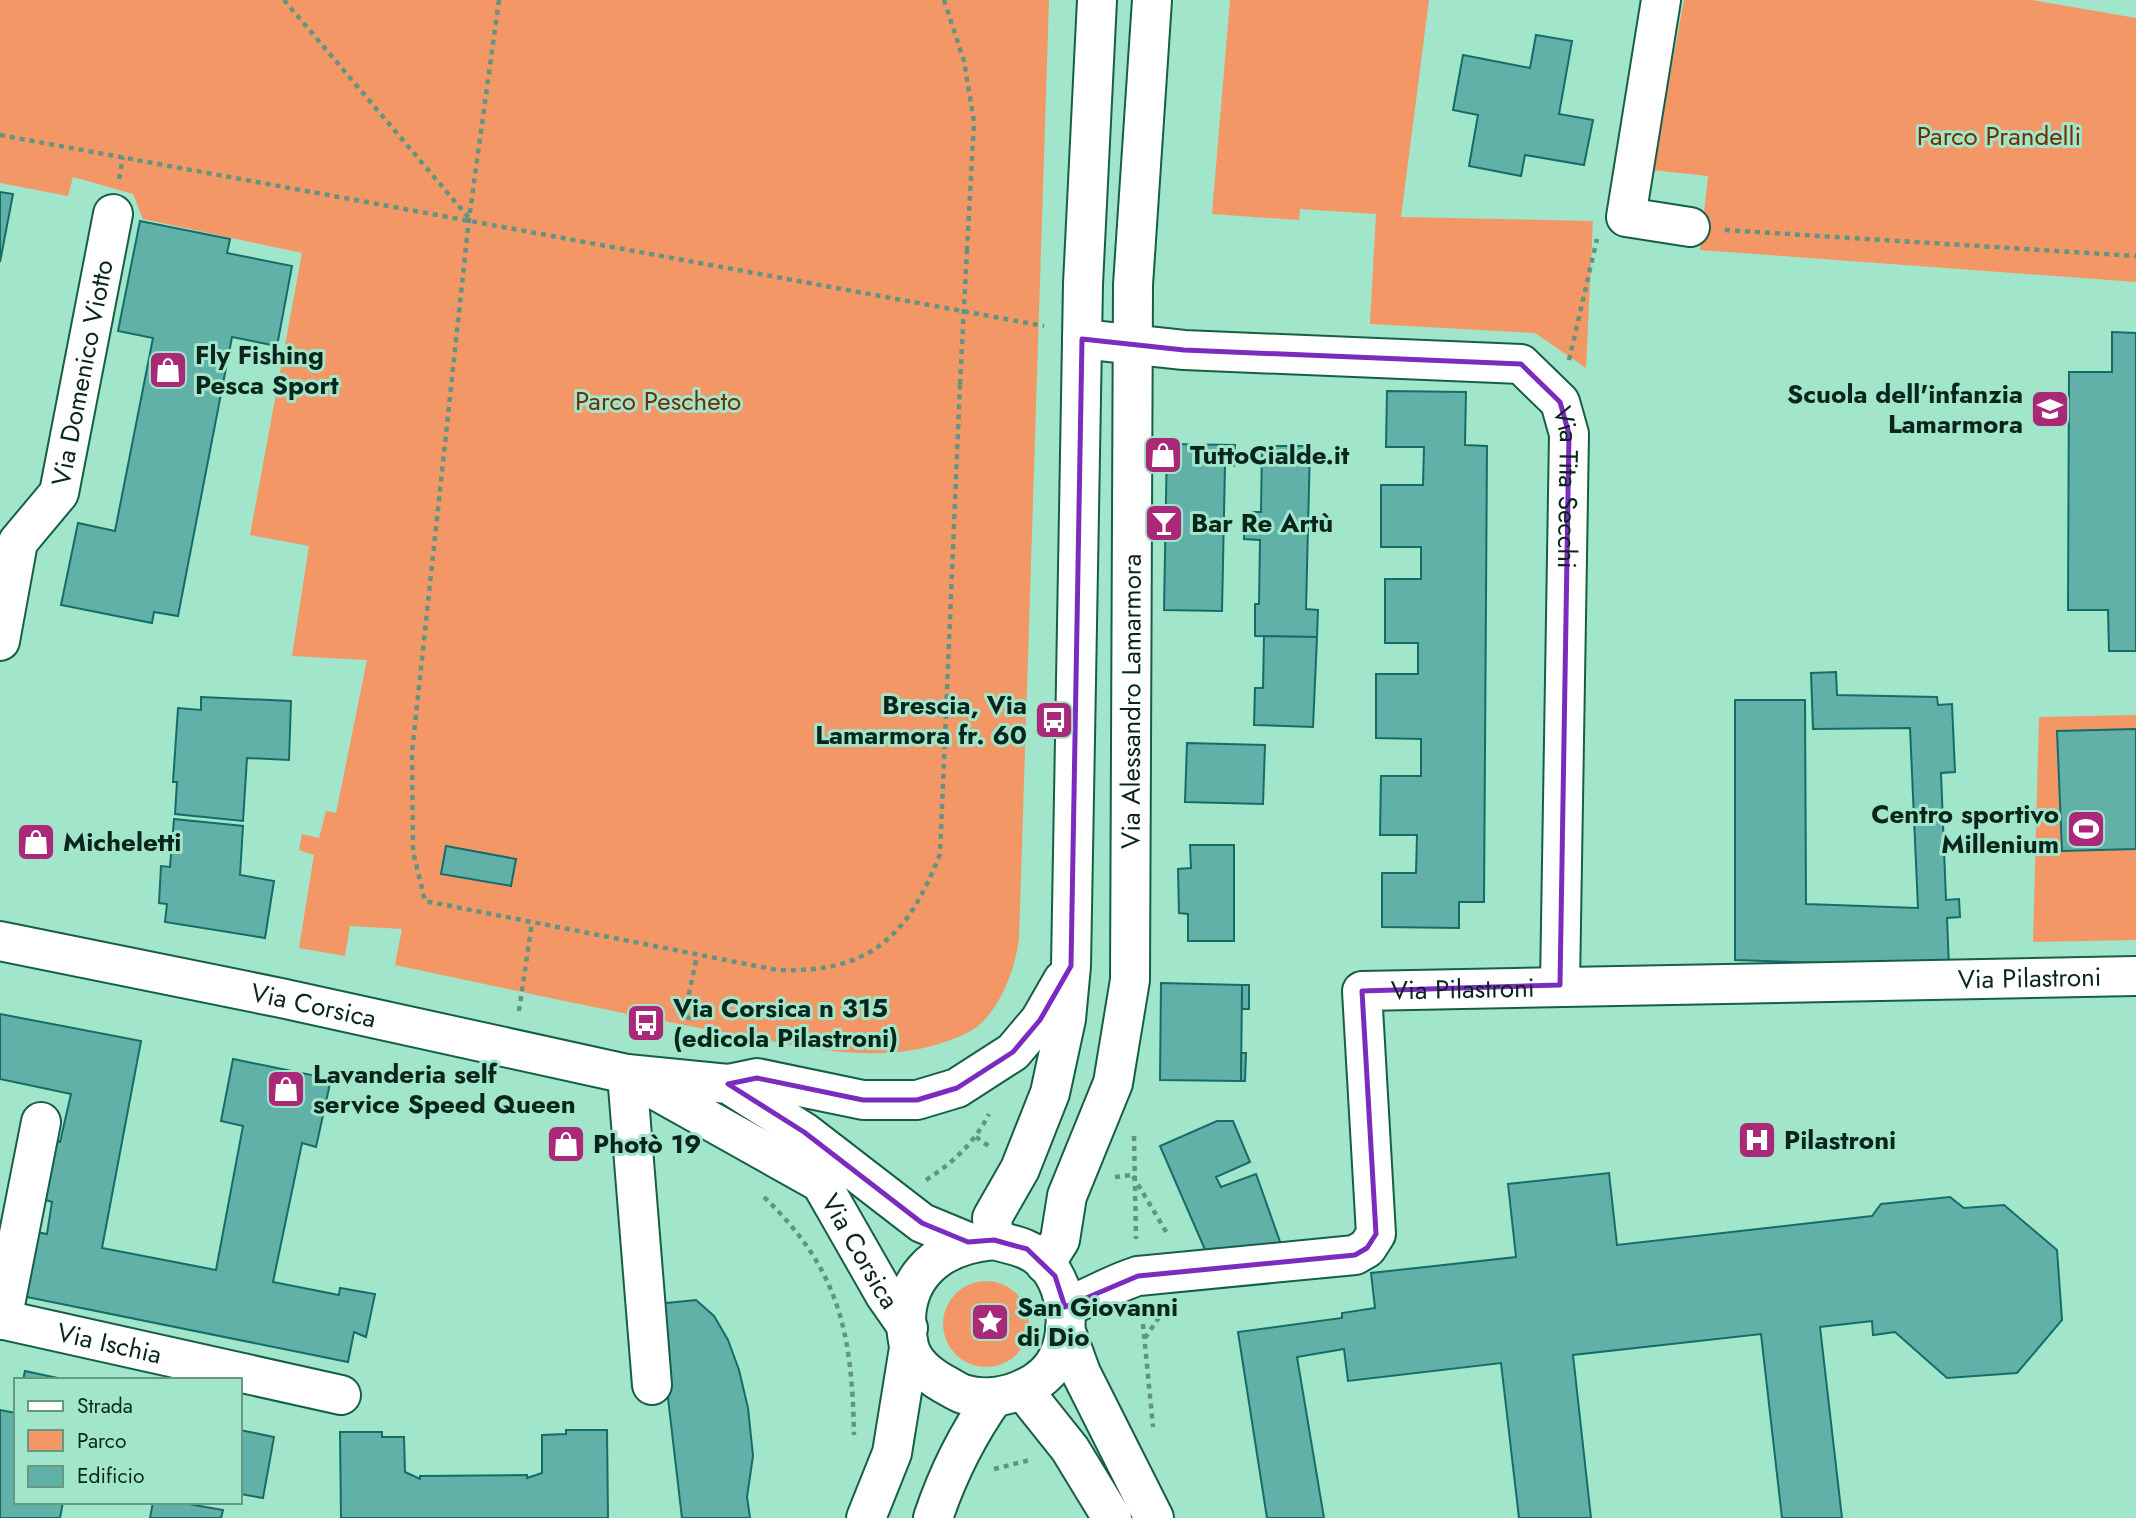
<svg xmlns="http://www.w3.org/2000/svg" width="2136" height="1518" font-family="Jost,sans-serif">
<rect width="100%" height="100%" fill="#a1e5ca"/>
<path fill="#f49767" d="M 0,0 L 1049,0 L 1019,939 C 1015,970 998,1018 967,1033 C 941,1046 908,1053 879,1053 C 827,1055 774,1041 722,1032 C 612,1012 504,988 395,965 L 402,929 L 350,926 L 345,956 L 299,948 L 314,855 L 299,850 L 302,834 L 319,838 L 326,811 L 336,813 L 367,660 L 292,656 L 309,546 L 250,535 L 302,253 L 143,219 L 133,194 L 73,177 L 68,196 L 0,183 Z
M 1230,0 L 1429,0 L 1401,217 L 1593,221 L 1586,368 L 1535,333 L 1370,324 L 1376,214 L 1300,209 L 1299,220 L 1212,214 Z
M 1684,0 L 2032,0 L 2136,18 L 2136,282 L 1700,250 L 1708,176 L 1652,170 Z
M 2136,715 L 2136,940 L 2033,942 L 2039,717 Z
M943 1324a43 43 0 1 1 86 0a43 43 0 1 1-86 0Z"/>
<path fill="#62b1a9" stroke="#146d67" stroke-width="2" d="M 1536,35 L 1572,41 L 1559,114 L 1593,120 L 1584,165 L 1525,155 L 1521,176 L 1469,166 L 1478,115 L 1453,110 L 1463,55 L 1530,68 Z
M 0,192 L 13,194 L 0,262 Z
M 140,221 L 230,239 L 227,253 L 292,266 L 277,346 L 232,337 L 178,616 L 154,612 L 152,623 L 61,605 L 78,523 L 115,531 L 153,338 L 118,331 Z
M 2112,332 L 2136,333 L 2136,651 L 2109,651 L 2108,610 L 2068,610 L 2069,372 L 2112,372 Z
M 1387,391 L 1466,392 L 1465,445 L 1487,446 L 1484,902 L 1459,902 L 1459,928 L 1382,927 L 1382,873 L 1416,873 L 1417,835 L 1380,835 L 1381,776 L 1421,776 L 1421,739 L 1376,738 L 1376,674 L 1418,674 L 1418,643 L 1385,643 L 1385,579 L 1421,579 L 1421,547 L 1381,547 L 1381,485 L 1423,485 L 1424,447 L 1386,447 Z
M 1167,444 L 1235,445 L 1234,466 L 1225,465 L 1222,611 L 1164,610 Z
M 1262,446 L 1310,446 L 1306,609 L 1318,610 L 1317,637 L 1255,636 L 1255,604 L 1259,604 L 1260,540 L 1244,539 L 1245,512 L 1261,512 Z
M 1264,636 L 1317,637 L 1313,727 L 1254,725 L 1255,688 L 1263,688 Z
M 1836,672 L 1837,695 L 1937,697 L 1938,705 L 1952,704 L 1955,772 L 1941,773 L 1946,900 L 1959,899 L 1960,917 L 1947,918 L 1949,967 L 1735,960 L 1735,700 L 1805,700 L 1806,904 L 1918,908 L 1910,728 L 1813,729 L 1811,673 Z
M 201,697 L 291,701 L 289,760 L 247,758 L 243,821 L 175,814 L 177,782 L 173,782 L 178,708 L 201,710 Z
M 2136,729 L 2136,849 L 2062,851 L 2057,731 Z
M 1187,743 L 1265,745 L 1263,804 L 1185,802 Z
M 174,819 L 243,826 L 240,875 L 274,881 L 265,938 L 165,922 L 167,904 L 159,903 L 161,866 L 170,867 Z
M 1190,845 L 1234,845 L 1234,941 L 1188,941 L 1188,914 L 1179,913 L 1178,869 L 1191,868 Z
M 446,846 L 516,859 L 511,886 L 441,874 Z
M 1161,983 L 1242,985 L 1241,1081 L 1160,1080 Z
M 1242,985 L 1249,985 L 1249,1009 L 1242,1009 Z
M 0,1014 L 141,1041 L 102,1248 L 216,1270 L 243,1126 L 221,1121 L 233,1059 L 331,1079 L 316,1147 L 302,1143 L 273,1282 L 339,1295 L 340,1288 L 375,1294 L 366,1337 L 354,1332 L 348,1362 L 17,1295 L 36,1232 L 47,1234 L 52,1202 L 46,1200 L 52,1140 L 60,1142 L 71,1094 L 0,1079 Z
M 1241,1053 L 1246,1053 L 1245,1081 L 1241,1081 Z
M 1217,1121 L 1233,1121 L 1250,1162 L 1216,1177 L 1221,1187 L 1256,1174 L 1283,1250 L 1206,1252 L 1160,1146 Z
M 1609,1173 L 1617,1245 L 1872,1216 L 1881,1204 L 1950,1197 L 1964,1208 L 2004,1205 L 2057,1250 L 2062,1320 L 2017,1373 L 1947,1378 L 1895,1332 L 1873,1335 L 1872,1321 L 1820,1327 L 1842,1518 L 1782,1518 L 1761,1334 L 1573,1355 L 1591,1518 L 1519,1518 L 1501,1363 L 1348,1381 L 1344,1349 L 1297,1357 L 1324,1518 L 1267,1518 L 1238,1332 L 1342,1318 L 1342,1313 L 1375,1308 L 1371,1273 L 1516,1257 L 1508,1184 Z
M 696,1300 L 714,1316 L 728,1340 L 739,1370 L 748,1408 L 753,1456 L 747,1497 L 750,1518 L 682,1518 L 657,1304 Z
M 25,1371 L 67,1380 L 23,1380 Z
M 0,1410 L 16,1413 L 16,1502 L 63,1502 L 60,1518 L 0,1518 Z
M 240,1430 L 274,1437 L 263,1498 L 240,1494 Z
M 566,1430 L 607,1430 L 608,1518 L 341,1518 L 340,1432 L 382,1432 L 382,1437 L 404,1437 L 405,1472 L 420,1479 L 420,1476 L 527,1475 L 527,1478 L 542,1473 L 542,1435 L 566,1434 Z
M 153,1502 L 177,1502 L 223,1510 L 221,1518 L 150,1518 Z"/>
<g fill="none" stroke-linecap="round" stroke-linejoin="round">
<g stroke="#165e48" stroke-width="42">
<g id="minor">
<path d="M 1661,0 L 1626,217 L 1690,227"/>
<path id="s1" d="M 1082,339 L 1184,350 L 1521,364 L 1560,402 L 1569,434 L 1560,985"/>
<path id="s2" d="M 0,641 L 18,542 L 59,493 L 113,214"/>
<path d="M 627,1074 L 652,1385"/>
<path id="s3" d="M 1065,1307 C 1090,1298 1112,1284 1138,1276 L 1355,1255 L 1367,1248 L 1376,1234 L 1362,991 L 2136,976"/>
<path id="s4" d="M 0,1319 L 341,1395"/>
<path d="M 2,1320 L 41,1122"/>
</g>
</g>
<g stroke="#165e48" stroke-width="42">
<g id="major">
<path id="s5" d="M 0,941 L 281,998 L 627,1074 L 728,1084 L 804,1132 L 922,1223 L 968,1242"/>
<path id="s6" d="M 641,1082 L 821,1183 L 885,1295 L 908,1328"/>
<path d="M 728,1084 L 757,1078 L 863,1100 L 917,1100 L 957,1088 L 1013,1052 L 1040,1020 L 1063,980"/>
<path d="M 994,1240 L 992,1218 L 1020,1169 L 1050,1093 L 1066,1019 L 1071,966 L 1083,284 L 1097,0"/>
<path d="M 994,1240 C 1004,1243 1016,1245 1025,1249 C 1064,1265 1074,1320 1059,1355 C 1045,1388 996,1405 963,1394 C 957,1392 950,1387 944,1384 C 930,1376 913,1363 909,1346 C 895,1282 934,1245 994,1240 Z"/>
<path id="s7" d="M 1045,1264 L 1060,1240 L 1067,1196 L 1113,1083 L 1130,980 L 1133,285 L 1152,0"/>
<path d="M 1065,1329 L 1081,1373 L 1154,1518"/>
<path d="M 1023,1390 L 1070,1449 L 1112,1518"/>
<path d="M 866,1518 L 892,1453 L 909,1348"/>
<path d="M 933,1518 C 948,1473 967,1435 994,1397"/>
</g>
</g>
<path stroke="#619581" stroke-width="4.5" stroke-dasharray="5 5" stroke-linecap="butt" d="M 284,0 L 469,218
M 499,0 L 469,219 L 412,752 L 413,851 L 425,901 L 777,970 C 870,973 907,938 940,854 L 960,384
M 944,0 L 964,61 L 974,122 L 967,250
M 0,135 L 1044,326
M 119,179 L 123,157
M 1725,230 L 2136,256
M 1569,360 L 1597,239
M 519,1011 L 532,922
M 691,1018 L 684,1017 L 697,956
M 1134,1136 L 1136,1239
M 976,1137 L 990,1147
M 1133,1176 L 1168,1235
M 1115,1177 L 1132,1175
M 926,1180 C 954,1162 974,1143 989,1114
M 764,1197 C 840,1270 852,1333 854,1435
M 1142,1314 L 1153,1427
M 1145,1338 L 1164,1310
M 994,1469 L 1030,1460"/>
<use href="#minor" stroke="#fff" stroke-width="38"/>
<use href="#major" stroke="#fff" stroke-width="38"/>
<path stroke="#619581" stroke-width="4.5" stroke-dasharray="5 5" stroke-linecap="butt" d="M 960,384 L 967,250"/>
</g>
<path fill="none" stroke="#7b2cbf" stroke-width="5" stroke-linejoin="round" d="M 1082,339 L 1184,350 L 1521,364 L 1560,402 L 1569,434 L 1560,985 L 1362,991 L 1376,1234 L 1367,1248 L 1355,1255 L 1138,1276 L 1065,1307 L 1055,1276 L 1027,1249 L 994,1240 L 968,1242 L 922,1223 L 804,1132 L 728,1084 L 757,1078 L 863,1100 L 917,1100 L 957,1088 L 1013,1052 L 1040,1020 L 1071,966 Z"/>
<defs>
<g id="shop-square" transform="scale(2.0125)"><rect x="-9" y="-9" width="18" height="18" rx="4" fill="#a92978" stroke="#a1e5ca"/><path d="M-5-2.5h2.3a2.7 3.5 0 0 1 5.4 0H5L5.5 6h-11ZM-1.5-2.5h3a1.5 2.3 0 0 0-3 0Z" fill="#fff"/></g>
<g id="school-square" transform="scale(2.0125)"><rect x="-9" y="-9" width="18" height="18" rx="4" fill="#a92978" stroke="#a1e5ca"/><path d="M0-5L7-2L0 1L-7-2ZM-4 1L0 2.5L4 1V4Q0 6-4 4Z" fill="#fff"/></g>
<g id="bar-square" transform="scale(2.0125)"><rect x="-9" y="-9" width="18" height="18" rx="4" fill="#a92978" stroke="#a1e5ca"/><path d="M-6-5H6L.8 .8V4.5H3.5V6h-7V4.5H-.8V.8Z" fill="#fff"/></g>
<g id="bus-square" transform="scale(2.0125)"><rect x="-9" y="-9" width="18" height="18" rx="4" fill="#a92978" stroke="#a1e5ca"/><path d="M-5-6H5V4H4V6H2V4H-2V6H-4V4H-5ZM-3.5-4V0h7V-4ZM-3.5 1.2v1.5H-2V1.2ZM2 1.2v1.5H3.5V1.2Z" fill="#fff"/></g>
<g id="stadium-square" transform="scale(2.0125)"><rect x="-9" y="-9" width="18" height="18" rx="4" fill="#a92978" stroke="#a1e5ca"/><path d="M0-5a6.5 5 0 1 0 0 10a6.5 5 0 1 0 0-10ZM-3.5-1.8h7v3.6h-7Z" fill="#fff"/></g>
<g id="hospital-square" transform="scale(2.0125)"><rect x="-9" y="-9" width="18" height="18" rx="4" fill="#a92978" stroke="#a1e5ca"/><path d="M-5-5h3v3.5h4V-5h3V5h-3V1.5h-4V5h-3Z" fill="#fff"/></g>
<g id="sight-square" transform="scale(2.0125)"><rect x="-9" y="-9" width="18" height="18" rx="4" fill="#a92978" stroke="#a1e5ca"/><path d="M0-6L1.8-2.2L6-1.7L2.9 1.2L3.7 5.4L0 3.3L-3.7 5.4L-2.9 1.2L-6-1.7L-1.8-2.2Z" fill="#fff"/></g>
</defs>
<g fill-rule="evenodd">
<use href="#shop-square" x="168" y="370"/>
<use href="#school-square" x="2050" y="409"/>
<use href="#shop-square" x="1163" y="455"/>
<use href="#bar-square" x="1164" y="523"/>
<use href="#bus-square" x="1054" y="720"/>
<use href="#stadium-square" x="2086" y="829"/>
<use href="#shop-square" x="36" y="842"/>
<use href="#bus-square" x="646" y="1023"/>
<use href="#shop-square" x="286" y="1089"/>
<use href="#hospital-square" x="1757" y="1140"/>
<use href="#shop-square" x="566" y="1144"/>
<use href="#sight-square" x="990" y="1322"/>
</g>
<g text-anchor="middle" stroke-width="6" stroke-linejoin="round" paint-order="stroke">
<g font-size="26" fill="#702e01" stroke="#a1e5ca">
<text x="1999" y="145">Parco Prandelli</text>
<text x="658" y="410">Parco Pescheto</text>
</g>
<g font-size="26" font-weight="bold" fill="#0a261c" stroke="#a1e5ca" text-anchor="start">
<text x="195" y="364">Fly Fishing<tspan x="195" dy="30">Pesca Sport</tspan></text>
<text x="2023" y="403" text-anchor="end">Scuola dell'infanzia<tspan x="2023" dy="30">Lamarmora</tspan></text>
<text x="1190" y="464">TuttoCialde.it</text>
<text x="1191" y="532">Bar Re Artù</text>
<text x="1027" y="714" text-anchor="end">Brescia, Via<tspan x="1027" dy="30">Lamarmora fr. 60</tspan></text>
<text x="2059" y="823" text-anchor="end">Centro sportivo<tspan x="2059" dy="30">Millenium</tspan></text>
<text x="63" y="851">Micheletti</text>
<text x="673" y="1017">Via Corsica n 315<tspan x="673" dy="30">(edicola Pilastroni)</tspan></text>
<text x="313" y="1083">Lavanderia self<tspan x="313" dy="30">service Speed Queen</tspan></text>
<text x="1784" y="1149">Pilastroni</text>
<text x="593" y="1153">Photò 19</text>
<text x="1017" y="1316">San Giovanni<tspan x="1017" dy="30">di Dio</tspan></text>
</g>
<g font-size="26" fill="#0a261c" stroke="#a1e5ca">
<text dy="9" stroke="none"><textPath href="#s2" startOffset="287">Via Domenico Viotto</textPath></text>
<text dy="9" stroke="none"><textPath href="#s1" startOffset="581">Via Tita Secchi</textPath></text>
<text dy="9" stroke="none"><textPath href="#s7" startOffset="578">Via Alessandro Lamarmora</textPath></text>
<text dy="9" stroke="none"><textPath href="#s3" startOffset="1239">Via Pilastroni</textPath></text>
<text dy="9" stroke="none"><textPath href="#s3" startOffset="672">Via Pilastroni</textPath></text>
<text dy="9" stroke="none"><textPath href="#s5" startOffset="320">Via Corsica</textPath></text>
<text dy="9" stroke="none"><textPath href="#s6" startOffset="285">Via Corsica</textPath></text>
<text dy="9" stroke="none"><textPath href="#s4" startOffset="112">Via Ischia</textPath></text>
</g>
</g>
<rect x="14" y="1378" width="228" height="126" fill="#a1e5ca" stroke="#659984" stroke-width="2"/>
<rect x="28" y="1401" width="35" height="10" fill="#ffffff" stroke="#659984" stroke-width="2"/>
<text x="77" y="1413" font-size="21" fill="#0a261c">Strada</text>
<rect x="28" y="1430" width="35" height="21" fill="#f49767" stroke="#659984" stroke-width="2"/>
<text x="77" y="1448" font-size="21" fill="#0a261c">Parco</text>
<rect x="28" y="1466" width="35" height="21" fill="#62b1a9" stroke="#659984" stroke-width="2"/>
<text x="77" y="1483" font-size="21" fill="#0a261c">Edificio</text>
</svg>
